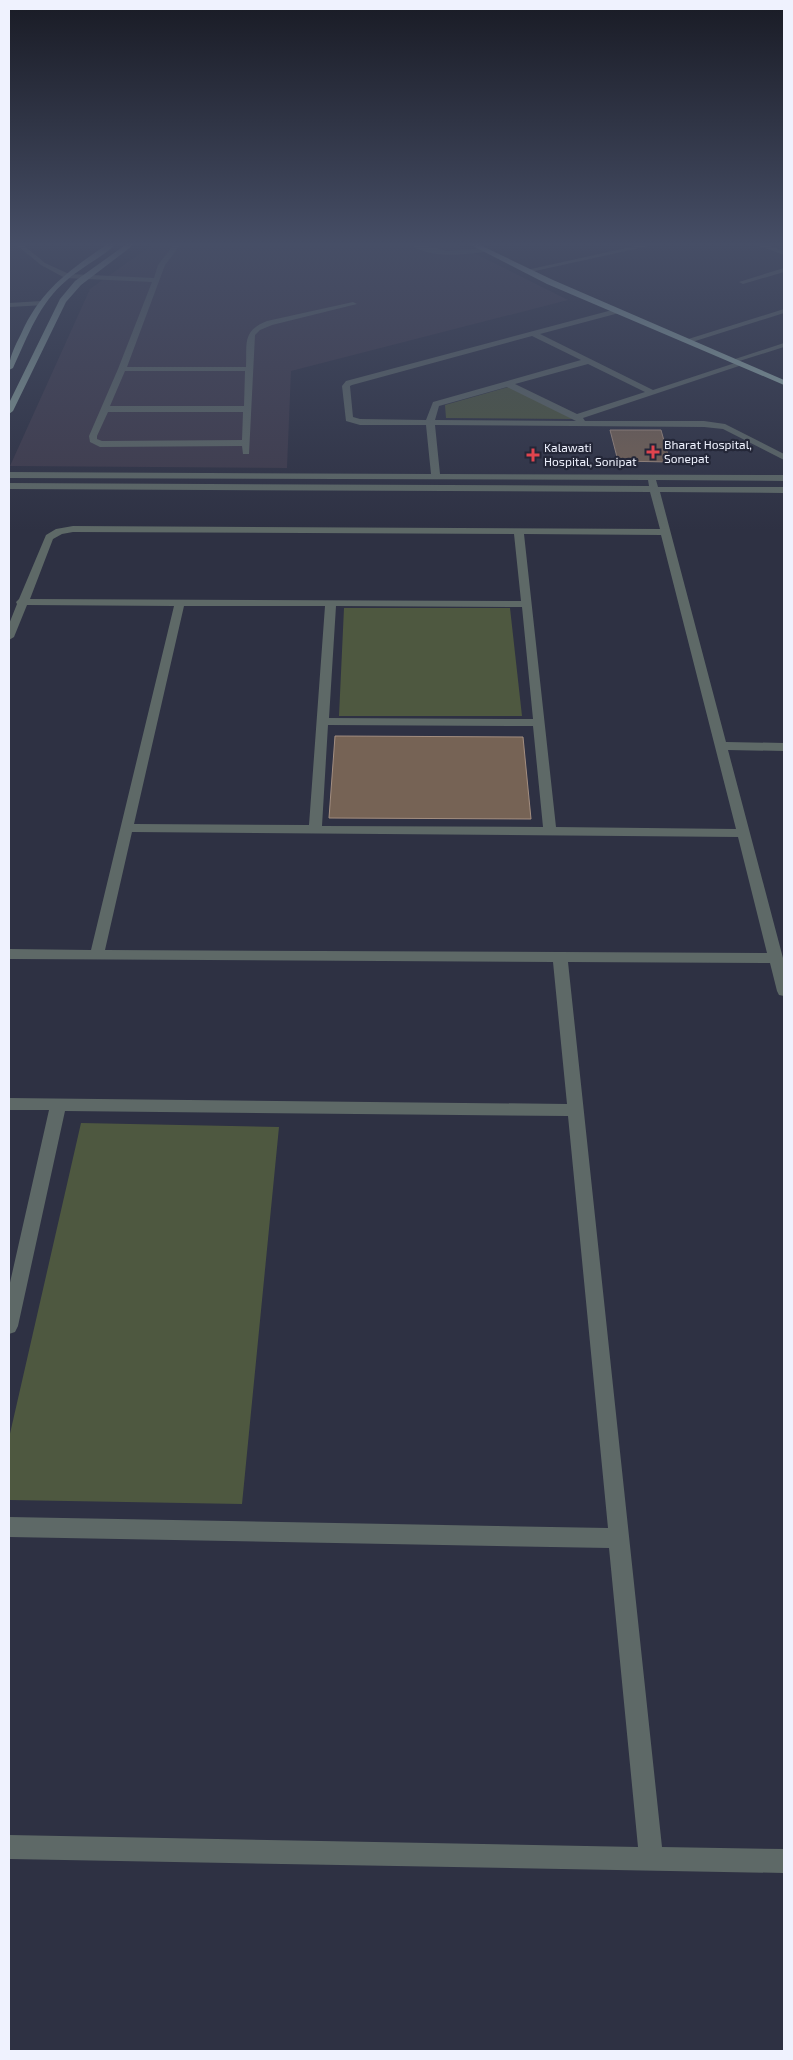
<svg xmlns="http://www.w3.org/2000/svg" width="793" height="2060" font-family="'Exo 2',sans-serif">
<rect width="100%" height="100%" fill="#2e3143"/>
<path fill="#3f3b4c" d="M 155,243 L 454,243 L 568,300 L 291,371 L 287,468 L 10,466 L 90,289 Z"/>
<path fill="#4e5840" d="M 512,386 L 573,419 L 446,418 L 445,405 Z
M 344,608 L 510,608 L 522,716 L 339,716 Z
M 81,1123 L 279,1127 L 242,1504 L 9,1500 L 9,1438 Z"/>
<path fill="#766355" stroke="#a38e80" d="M 610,430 L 661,430 L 670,462 L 618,461 Z
M 335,736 L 523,737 L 531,819 L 329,818 Z"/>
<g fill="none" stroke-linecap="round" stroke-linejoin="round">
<path fill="#5e6967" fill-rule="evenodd" d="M 14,243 L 21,243 L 45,263 L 69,274 L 154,278 L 158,265 L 175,243 L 182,243 L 165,265 L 127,367 L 246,367 C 247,343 242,331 267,321 L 353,302 L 357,304 L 272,325 L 260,330 L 255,335 L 249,454 L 243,454 L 242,446 L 100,447 L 90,442 L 89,436 L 118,369 L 152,282 L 65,278 L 41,265 ZM 125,371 L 245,371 L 244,406 L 110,406 ZM 108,412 L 243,412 L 242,440 L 102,441 L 97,439 L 97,436 Z
M 408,243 L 417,243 L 447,251 L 484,248 L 487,250 L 484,252 C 459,255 429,259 408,243 Z
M 649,243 L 662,243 L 526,273 L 522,271 Z
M 751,243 L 761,243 L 784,251 L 784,255 Z
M 784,268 L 784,272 L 743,284 L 739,282 Z
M 42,301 L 45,301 L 45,305 L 9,307 L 9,303 Z
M 616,309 L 619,309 L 619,313 L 540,334 L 653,390 L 738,362 L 745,364 L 583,418 L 585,421 L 704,421 L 725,424 L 784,454 L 784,460 L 723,429 L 704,427 L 435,425 L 440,474 L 784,475 L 784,481 L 656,480 L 658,487 L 784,487 L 784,493 L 660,492 L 726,742 L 784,743 L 784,751 L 728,750 L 783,958 L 784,996 L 779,995 L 777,991 L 770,963 L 568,962 L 662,1847 L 784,1849 L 784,1873 L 9,1859 L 9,1835 L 638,1847 L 609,1548 L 9,1537 L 9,1517 L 608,1528 L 568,1116 L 65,1111 L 18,1326 L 15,1332 L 9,1334 L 9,1287 L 49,1110 L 9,1110 L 9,1098 L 567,1104 L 553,962 L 9,959 L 9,949 L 91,950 L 174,606 L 27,605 L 14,637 L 9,640 L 9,624 L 17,604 L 16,602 L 19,599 L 46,535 L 56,529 L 73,526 L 660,529 L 650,492 L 9,489 L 9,483 L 649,486 L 648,480 L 9,478 L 9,472 L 431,474 L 426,425 L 360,425 L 346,421 L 342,386 L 346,381 ZM 532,336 L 581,360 L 433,402 L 426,420 L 360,419 L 353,417 L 350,386 L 352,385 ZM 588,364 L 645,392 L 577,414 L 515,384 ZM 507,387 L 576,421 L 435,420 L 439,406 ZM 73,532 L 514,534 L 521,601 L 30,599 L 53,539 L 62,534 ZM 524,534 L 661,535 L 736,829 L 556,827 ZM 184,606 L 325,606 L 309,825 L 134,824 ZM 336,606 L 522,607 L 533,719 L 329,718 ZM 328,725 L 533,726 L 543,827 L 322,826 ZM 132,832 L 738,837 L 767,953 L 105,950 Z
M 784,309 L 784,313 L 689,343 L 682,341 Z
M 784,343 L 784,347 L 733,363 L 729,361 Z"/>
<path fill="#879f99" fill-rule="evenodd" d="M 109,243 L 117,243 C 103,257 83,266 67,280 C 39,303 28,336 13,368 L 9,370 C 9,357 15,346 21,334 C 41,289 70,270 109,243 Z
M 128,243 L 136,243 L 81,285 L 66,302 L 13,411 L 9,414 L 9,403 L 60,299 L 75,281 Z"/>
<path fill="#98b4ae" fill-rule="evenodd" d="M 467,243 L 476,243 L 553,280 L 784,380 L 784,385 L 547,284 Z"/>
</g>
<linearGradient id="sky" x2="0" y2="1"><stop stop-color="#191b25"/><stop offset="0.46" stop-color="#464e66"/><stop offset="1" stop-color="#464e66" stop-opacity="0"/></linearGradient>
<rect width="793" height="531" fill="url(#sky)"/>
<g fill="#e0444e" stroke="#242738" stroke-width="2">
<path d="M650.5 444.5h5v5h5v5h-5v5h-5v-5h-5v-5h5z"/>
<path d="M530.5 447.5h5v5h5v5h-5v5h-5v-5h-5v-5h5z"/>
</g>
<g text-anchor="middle" stroke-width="4.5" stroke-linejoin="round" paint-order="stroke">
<g font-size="12" fill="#eff2fe" stroke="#242738" text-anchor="start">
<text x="664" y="449">Bharat Hospital,<tspan x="664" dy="14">Sonepat</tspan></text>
<text x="544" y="452">Kalawati<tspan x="544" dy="14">Hospital, Sonipat</tspan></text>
</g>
</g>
<rect width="793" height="2060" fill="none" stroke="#eff2fe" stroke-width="20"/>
</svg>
